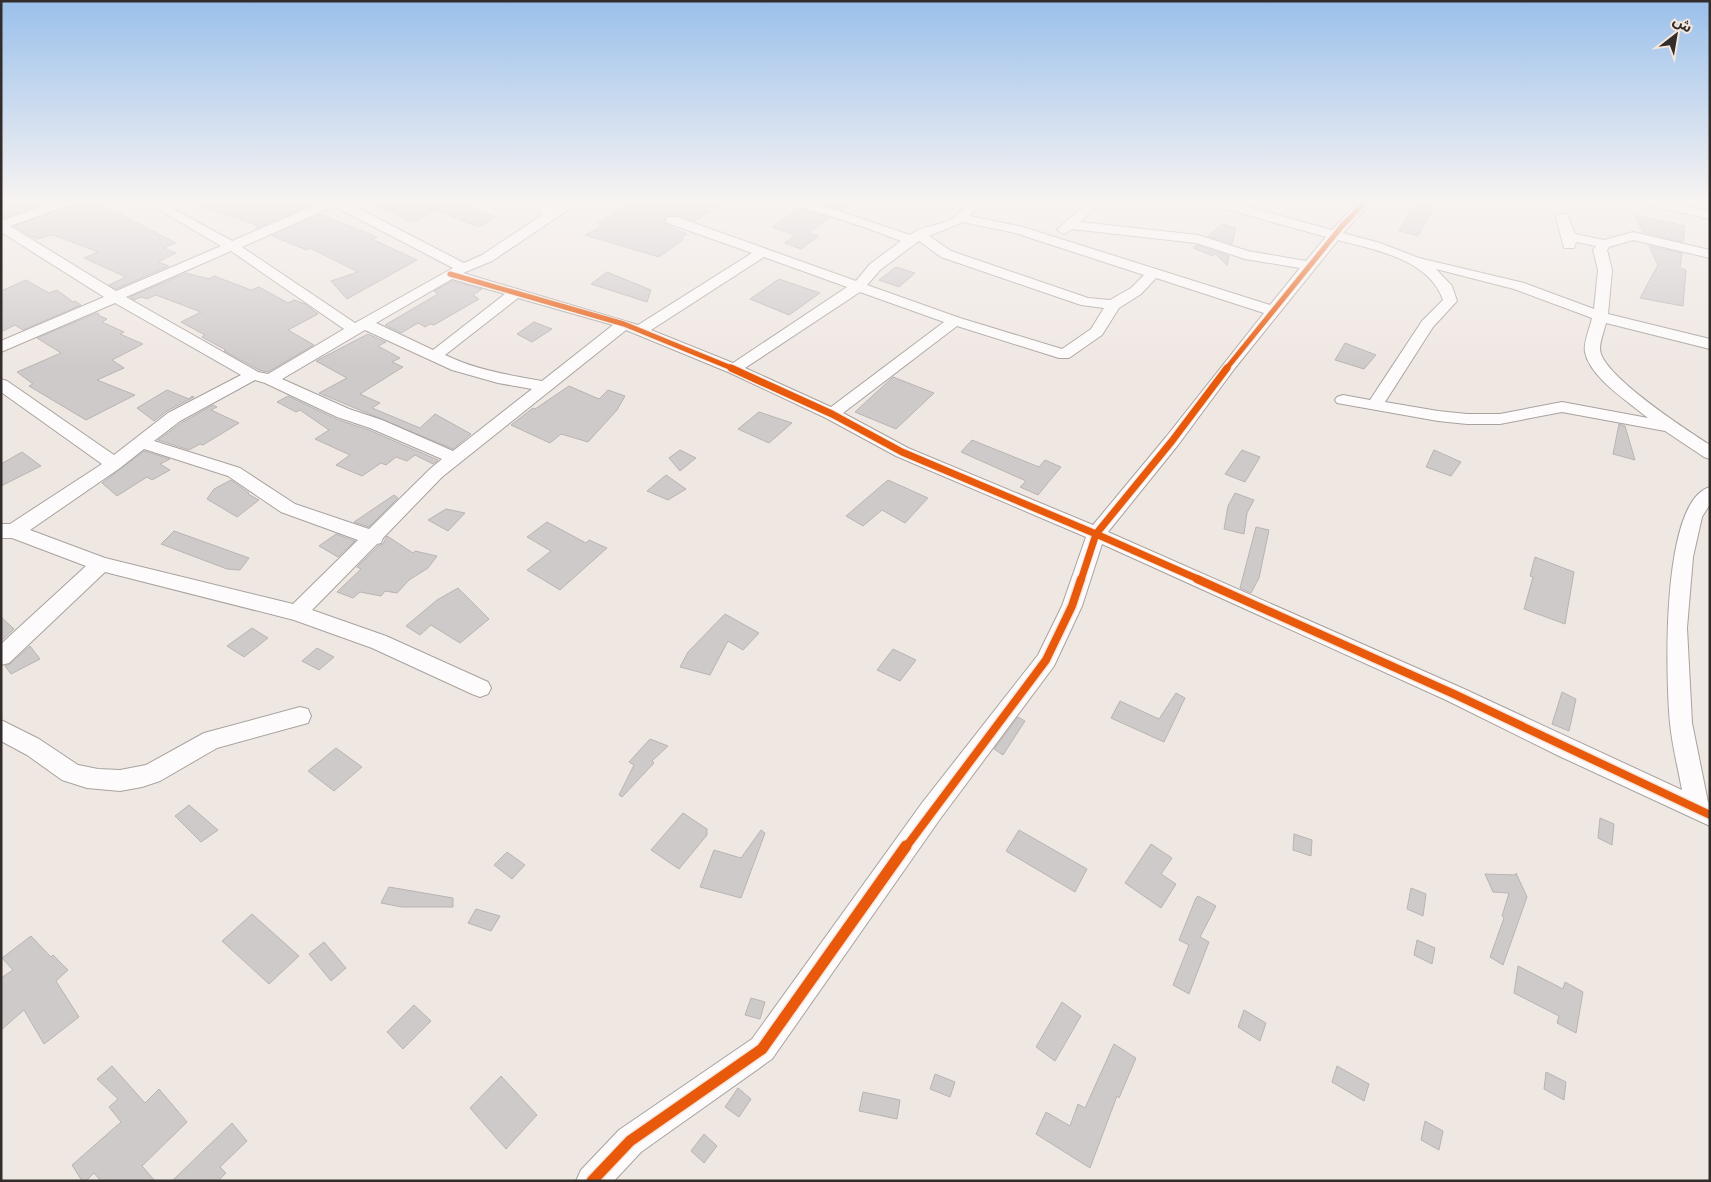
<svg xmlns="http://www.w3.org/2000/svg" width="1711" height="1182" font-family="'Noto Sans','Noto Sans Arabic',sans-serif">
<rect width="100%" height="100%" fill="#efe7e2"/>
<path fill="#cfcaca" stroke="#b9b4b4" d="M 12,201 L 18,201 L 24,205 L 37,201 L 48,202 L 1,219 L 1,204 Z
M 85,201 L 95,201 L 176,243 L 163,248 L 176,253 L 158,262 L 169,266 L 116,289 L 109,285 L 126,277 L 84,258 L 98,252 L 53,235 L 36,239 L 14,226 Z
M 194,201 L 320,201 L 255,229 L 259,226 L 194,203 Z
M 366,201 L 457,201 L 496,217 L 478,227 L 437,210 L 413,222 Z
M 637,201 L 728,201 L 694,221 L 678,215 L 666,215 L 664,221 L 666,225 L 687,234 L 681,238 L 684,239 L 659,257 L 585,235 L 602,226 L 597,223 Z
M 815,201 L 853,201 L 841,210 Z
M 1415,204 L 1434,208 L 1418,236 L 1399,231 Z
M 800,208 L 829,218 L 808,233 L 819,236 L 801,249 L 785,243 L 795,235 L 772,227 Z
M 320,214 L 377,237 L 372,239 L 417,260 L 347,299 L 331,281 L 358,272 L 310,248 L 307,250 L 272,236 Z
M 1635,215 L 1685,226 L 1683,242 L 1643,232 Z
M 1222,224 L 1236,228 L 1232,244 L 1208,236 Z
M 1197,245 L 1229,256 L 1227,265 L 1215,254 L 1213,256 L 1193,248 Z
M 1649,246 L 1682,253 L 1680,268 L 1686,270 L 1683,306 L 1640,298 L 1658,265 Z
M 896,267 L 915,273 L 899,287 L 879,280 Z
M 607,272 L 651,290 L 647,302 L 591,284 Z
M 186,273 L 209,279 L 214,276 L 251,290 L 259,287 L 288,303 L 294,300 L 305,304 L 318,314 L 288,330 L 314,345 L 268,372 L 259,370 L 224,351 L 226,350 L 202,337 L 205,335 L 181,322 L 201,312 L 156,295 L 147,299 L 142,297 L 134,300 L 130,297 Z
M 779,279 L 820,293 L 789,315 L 750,299 Z
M 26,280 L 49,293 L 57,290 L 73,302 L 75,301 L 81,305 L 23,330 L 15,325 L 1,332 L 1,291 Z
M 452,281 L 482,289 L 473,295 L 479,299 L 434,325 L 430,324 L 425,327 L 418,323 L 401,333 L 385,325 L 438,294 L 434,291 Z
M 97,313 L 99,314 L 98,315 L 107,319 L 102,322 L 124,332 L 120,334 L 143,344 L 112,360 L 124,368 L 97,380 L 135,395 L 86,420 L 29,386 L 33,384 L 17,372 L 61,353 L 37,338 Z
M 534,322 L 552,329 L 532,342 L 517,334 Z
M 368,334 L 386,342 L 378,346 L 400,358 L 392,362 L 403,367 L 360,394 L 380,403 L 372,408 L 420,428 L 435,414 L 471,434 L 453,449 L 319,393 L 347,378 L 316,361 Z
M 1345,343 L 1376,355 L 1364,369 L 1335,360 Z
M 893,377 L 934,393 L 896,429 L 855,412 Z
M 569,386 L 599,399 L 608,390 L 625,396 L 617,410 L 588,442 L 561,434 L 550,443 L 511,425 L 533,408 L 535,409 Z
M 167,390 L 189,399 L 192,396 L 194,397 L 167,411 L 154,421 L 137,408 Z
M 288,396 L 336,419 L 369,430 L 438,460 L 433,464 L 415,455 L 407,461 L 396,457 L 386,465 L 381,463 L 362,476 L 336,465 L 350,455 L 315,439 L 329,430 L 300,410 L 296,412 L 277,402 Z
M 213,405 L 217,407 L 211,410 L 239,423 L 203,445 L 200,444 L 189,450 L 158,440 L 181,423 Z
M 759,412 L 792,423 L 769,443 L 738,429 Z
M 1619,424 L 1625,426 L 1635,460 L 1613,454 Z
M 972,440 L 1039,467 L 1045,460 L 1061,467 L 1038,495 L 1020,487 L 1026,481 L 961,452 Z
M 680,450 L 696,458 L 680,471 L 669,458 Z
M 1242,450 L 1260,457 L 1245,482 L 1225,474 Z
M 1434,450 L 1461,462 L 1451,476 L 1426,467 Z
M 144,451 L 170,459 L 160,464 L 170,470 L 152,480 L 147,477 L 117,496 L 102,483 Z
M 22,452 L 41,466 L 1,486 L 1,464 Z
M 666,475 L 686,489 L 668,500 L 647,491 Z
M 231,480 L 249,493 L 248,494 L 259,500 L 237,517 L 207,499 L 214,489 Z
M 888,480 L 928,498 L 905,523 L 882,510 L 863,526 L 846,516 Z
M 1235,493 L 1254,500 L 1247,513 L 1244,534 L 1224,529 L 1228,506 Z
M 394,495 L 398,498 L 369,527 L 354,522 Z
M 446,509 L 465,513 L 448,531 L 428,520 Z
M 547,522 L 586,543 L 589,540 L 607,548 L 560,590 L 527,570 L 551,551 L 527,537 Z
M 1256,527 L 1269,530 L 1259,578 L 1251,593 L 1240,588 Z
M 174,531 L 249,558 L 240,570 L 227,569 L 161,544 Z
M 336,534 L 355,541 L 338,557 L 319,546 Z
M 387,536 L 413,553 L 415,551 L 437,556 L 428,568 L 409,580 L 397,593 L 385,591 L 381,596 L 360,592 L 353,598 L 337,592 L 361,569 L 357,567 L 378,546 L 383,544 Z
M 1535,557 L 1574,572 L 1565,624 L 1524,609 L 1533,577 L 1530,576 Z
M 458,588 L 489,619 L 460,643 L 431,625 L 420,635 L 406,626 L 437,600 Z
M 725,614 L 759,633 L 743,650 L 728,641 L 710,675 L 680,667 L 688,652 Z
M 1,617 L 14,629 L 1,641 Z
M 252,628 L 268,638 L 244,657 L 227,646 Z
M 30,646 L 40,659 L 11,674 L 5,666 L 10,664 Z
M 317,648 L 334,657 L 319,670 L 302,661 Z
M 893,649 L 916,660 L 900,681 L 877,670 Z
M 1562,692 L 1576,699 L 1569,731 L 1552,724 Z
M 1176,693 L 1185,698 L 1164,742 L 1111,718 L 1120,701 L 1159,719 Z
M 1018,717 L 1025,721 L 1003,755 L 994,749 Z
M 650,739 L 668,746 L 652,761 L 654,763 L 622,797 L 619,795 L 634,765 L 629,762 Z
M 336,748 L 362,767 L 334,791 L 308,771 Z
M 189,805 L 218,830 L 201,842 L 175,816 Z
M 683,813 L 707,829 L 707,835 L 679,869 L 651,850 Z
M 1600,818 L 1614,824 L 1612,845 L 1598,838 Z
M 761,830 L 765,833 L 741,898 L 700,887 L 714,850 L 741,858 Z
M 1019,830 L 1087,869 L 1075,892 L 1006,851 Z
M 1294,834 L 1312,840 L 1311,856 L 1293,850 Z
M 1151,844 L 1172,858 L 1161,874 L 1176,884 L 1161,908 L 1125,883 Z
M 507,852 L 525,865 L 512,879 L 494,865 Z
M 1516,873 L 1527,897 L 1503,965 L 1490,957 L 1504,918 L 1502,916 L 1509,893 L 1493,892 L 1485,874 L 1516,875 Z
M 389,887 L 453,898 L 453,907 L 402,907 L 381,903 Z
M 1411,888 L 1426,894 L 1423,916 L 1407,909 Z
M 1198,896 L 1216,906 L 1200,937 L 1209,942 L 1189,994 L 1173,985 L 1189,945 L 1179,940 L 1196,898 Z
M 476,909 L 500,916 L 491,931 L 468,923 Z
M 252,914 L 299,956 L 269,984 L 222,941 Z
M 31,936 L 51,957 L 53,955 L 68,970 L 56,981 L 79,1017 L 44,1044 L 24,1010 L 1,1030 L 1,978 L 13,970 L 2,958 Z
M 1417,940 L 1435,948 L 1432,964 L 1414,955 Z
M 324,942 L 346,968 L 331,981 L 309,954 Z
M 1518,966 L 1563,989 L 1565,982 L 1583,992 L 1576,1033 L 1557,1023 L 1559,1016 L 1514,993 Z
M 751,998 L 765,1002 L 760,1019 L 745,1015 Z
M 1062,1002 L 1081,1016 L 1055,1061 L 1036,1047 Z
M 414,1005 L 431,1021 L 403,1049 L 387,1032 Z
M 1244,1010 L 1266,1023 L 1260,1041 L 1238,1027 Z
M 1114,1044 L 1136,1058 L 1119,1098 L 1117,1096 L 1090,1168 L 1036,1134 L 1046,1112 L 1070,1126 L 1078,1104 L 1085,1108 Z
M 112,1066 L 145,1103 L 159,1089 L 187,1122 L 142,1166 L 155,1181 L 101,1181 L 94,1173 L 86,1181 L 82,1181 L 72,1165 L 121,1122 L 109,1107 L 118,1099 L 97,1079 Z
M 1337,1066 L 1369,1084 L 1364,1101 L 1332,1082 Z
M 1546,1072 L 1566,1082 L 1564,1100 L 1544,1089 Z
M 935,1074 L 955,1082 L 950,1097 L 930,1089 Z
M 501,1076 L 537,1115 L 506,1149 L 470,1108 Z
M 738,1088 L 751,1099 L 739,1117 L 725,1107 Z
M 863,1092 L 900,1100 L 897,1119 L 859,1111 Z
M 1425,1121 L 1443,1131 L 1439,1150 L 1421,1140 Z
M 232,1123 L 247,1141 L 220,1167 L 226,1173 L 218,1181 L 172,1181 Z
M 704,1134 L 717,1146 L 704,1163 L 691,1151 Z"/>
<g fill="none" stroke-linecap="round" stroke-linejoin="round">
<g stroke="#a8a29f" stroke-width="2">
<path id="minor" d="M 57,201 L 75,201 L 73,204 L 10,226 L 116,291 L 221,246 L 144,201 L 159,201 L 232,241 L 325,201 L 344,201 L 464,263 L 482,255 L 542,215 L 539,207 L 531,201 L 547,201 L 553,209 L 566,201 L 581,201 L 492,261 L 463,273 L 638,325 L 752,253 L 667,223 L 666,220 L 667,217 L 677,217 L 856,281 L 870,264 L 901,241 L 864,227 L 792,204 L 790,201 L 809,201 L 910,235 C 922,225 940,226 952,219 C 959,214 964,206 970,201 L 983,201 L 969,216 L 1023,227 L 1270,305 L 1300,268 L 1245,259 L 1196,243 L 1072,229 L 1064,234 L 1057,230 L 1088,201 L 1101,201 L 1080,222 L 1198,235 L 1248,251 L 1306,261 L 1326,237 L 1208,204 L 1206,201 L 1226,201 L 1332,230 L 1359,201 L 1372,201 L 1343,233 L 1380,243 L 1419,258 L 1524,283 L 1594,309 L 1598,270 L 1593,250 L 1596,246 L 1576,242 L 1574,248 L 1564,248 L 1556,217 L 1557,214 L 1567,214 L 1575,234 L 1604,240 L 1633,232 L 1710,250 L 1710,258 L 1633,240 L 1609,247 L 1607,250 L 1612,270 L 1608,314 L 1710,339 L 1710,349 L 1606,323 C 1604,331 1600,341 1600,349 C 1600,374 1688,431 1710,445 L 1710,459 L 1704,457 L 1665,431 L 1562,412 L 1500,424 L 1467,424 L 1438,421 L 1337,403 L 1335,400 L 1337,397 L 1343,395 L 1370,400 L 1422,321 L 1443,300 C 1429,259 1375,250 1338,240 L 1235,368 L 1178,445 L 1108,532 L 1462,688 L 1682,790 C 1678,768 1672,745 1670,723 C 1666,680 1660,501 1710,487 L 1710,504 L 1702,517 L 1693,557 L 1687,628 L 1692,723 L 1708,802 L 1710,803 L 1710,826 L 1559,756 L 1446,700 L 1102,544 L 1082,606 L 1054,666 L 940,819 L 772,1059 L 641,1152 L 614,1181 L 576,1181 L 581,1170 L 619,1130 L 752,1039 L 922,803 L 1038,655 L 1062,606 L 1086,537 L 896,456 L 826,418 L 728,372 L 626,330 L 442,477 L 383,538 L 381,543 L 377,544 L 312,610 L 386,636 L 488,682 L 491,688 L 488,694 L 480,697 L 472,694 L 372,648 L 294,620 L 105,572 L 9,663 L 1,665 L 1,644 L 86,566 L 12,538 L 1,538 L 1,524 L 10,524 L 102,464 L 1,392 L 1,379 L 7,381 L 114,455 L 168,413 L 241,375 L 115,303 L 1,352 L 1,341 L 104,297 L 1,232 L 1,221 ZM 334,206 L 453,268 L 355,323 L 242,247 ZM 963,222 L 1015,233 L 1144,275 L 1131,288 L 1110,300 L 1088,298 L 951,251 L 929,236 ZM 919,241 L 941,257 L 1081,305 L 1104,308 L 1091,329 L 1062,349 L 960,318 L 867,285 L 880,270 ZM 231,251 L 344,329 L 268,374 L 258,372 L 126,297 ZM 764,257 L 847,287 L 733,363 L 651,330 ZM 1436,269 L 1514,289 L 1592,318 C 1590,328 1583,343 1585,352 C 1590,378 1629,402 1648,418 L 1562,402 L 1500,414 L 1467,414 L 1438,411 L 1385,402 L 1433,327 L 1457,301 L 1452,286 ZM 1156,278 L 1264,313 L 1166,437 L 1093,525 L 908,448 L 843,413 L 957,326 L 1059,358 L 1069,358 L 1102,335 L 1119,308 L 1141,294 ZM 452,279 L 505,294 L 433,350 L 376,323 ZM 860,292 L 944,322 L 831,407 L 745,368 ZM 518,298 L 613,325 L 542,381 C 509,375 476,370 445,355 ZM 365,330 L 452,370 L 498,383 L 532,389 L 453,451 L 382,420 L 349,409 L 282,379 ZM 255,380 L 265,383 L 337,417 L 370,428 L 442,459 L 430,469 L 369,529 L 295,504 L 240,468 L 154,441 L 180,421 ZM 144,449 L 228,476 L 281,512 L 358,540 L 293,604 L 105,558 L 30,530 L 120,468 Z
M 1641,201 L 1664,201 L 1710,211 L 1710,219 L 1643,204 Z
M 300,707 L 308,709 L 311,716 L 308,723 L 217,748 L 160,781 L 142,787 L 120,791 L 87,788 L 62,780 L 27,755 L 1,741 L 1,720 L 39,739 L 78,765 L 98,769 L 120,770 L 146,765 L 204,733 Z"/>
</g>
<use href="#minor" fill="#fdfbfb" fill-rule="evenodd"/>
<g stroke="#f4e6dd" stroke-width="7">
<path id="cycleway-far3" d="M 450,274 L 624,324 L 734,369
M 1226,369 L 1342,226 L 1366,201"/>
</g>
<g stroke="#f4e6dd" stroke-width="9">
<path id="cycleway-far2" d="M 731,368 L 832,414 L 902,452 L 1096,534 L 1200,580
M 1081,580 L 1096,534 L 1172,441 L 1227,368"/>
</g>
<g stroke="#f4e6dd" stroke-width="11">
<path id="cycleway-far1" d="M 1197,579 L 1454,694 L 1710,815
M 906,847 L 1046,660 L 1072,606 L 1081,579"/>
</g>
<g stroke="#f4e6dd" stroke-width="14">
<path id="cycleway" d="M 592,1181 L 630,1141 L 762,1049 L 906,846"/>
</g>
<use href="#cycleway-far3" stroke="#e8590c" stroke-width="5"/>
<use href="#cycleway-far2" stroke="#e8590c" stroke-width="7"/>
<use href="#cycleway-far1" stroke="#e8590c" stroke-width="8"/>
<use href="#cycleway" stroke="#e8590c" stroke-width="11"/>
</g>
<linearGradient id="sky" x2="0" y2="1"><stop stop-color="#9ac0eb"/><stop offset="0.55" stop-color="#f8f4f2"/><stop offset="1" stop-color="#f8f4f2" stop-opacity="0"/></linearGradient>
<rect width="1711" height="366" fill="url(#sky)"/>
<rect width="1711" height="1182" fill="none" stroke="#322d2a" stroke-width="5"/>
<g transform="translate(1676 35) rotate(31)" stroke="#f4e6dd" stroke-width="4" paint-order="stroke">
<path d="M0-4L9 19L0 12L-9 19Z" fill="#322d2a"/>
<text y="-8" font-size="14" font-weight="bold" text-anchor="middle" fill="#322d2a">ش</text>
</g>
</svg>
